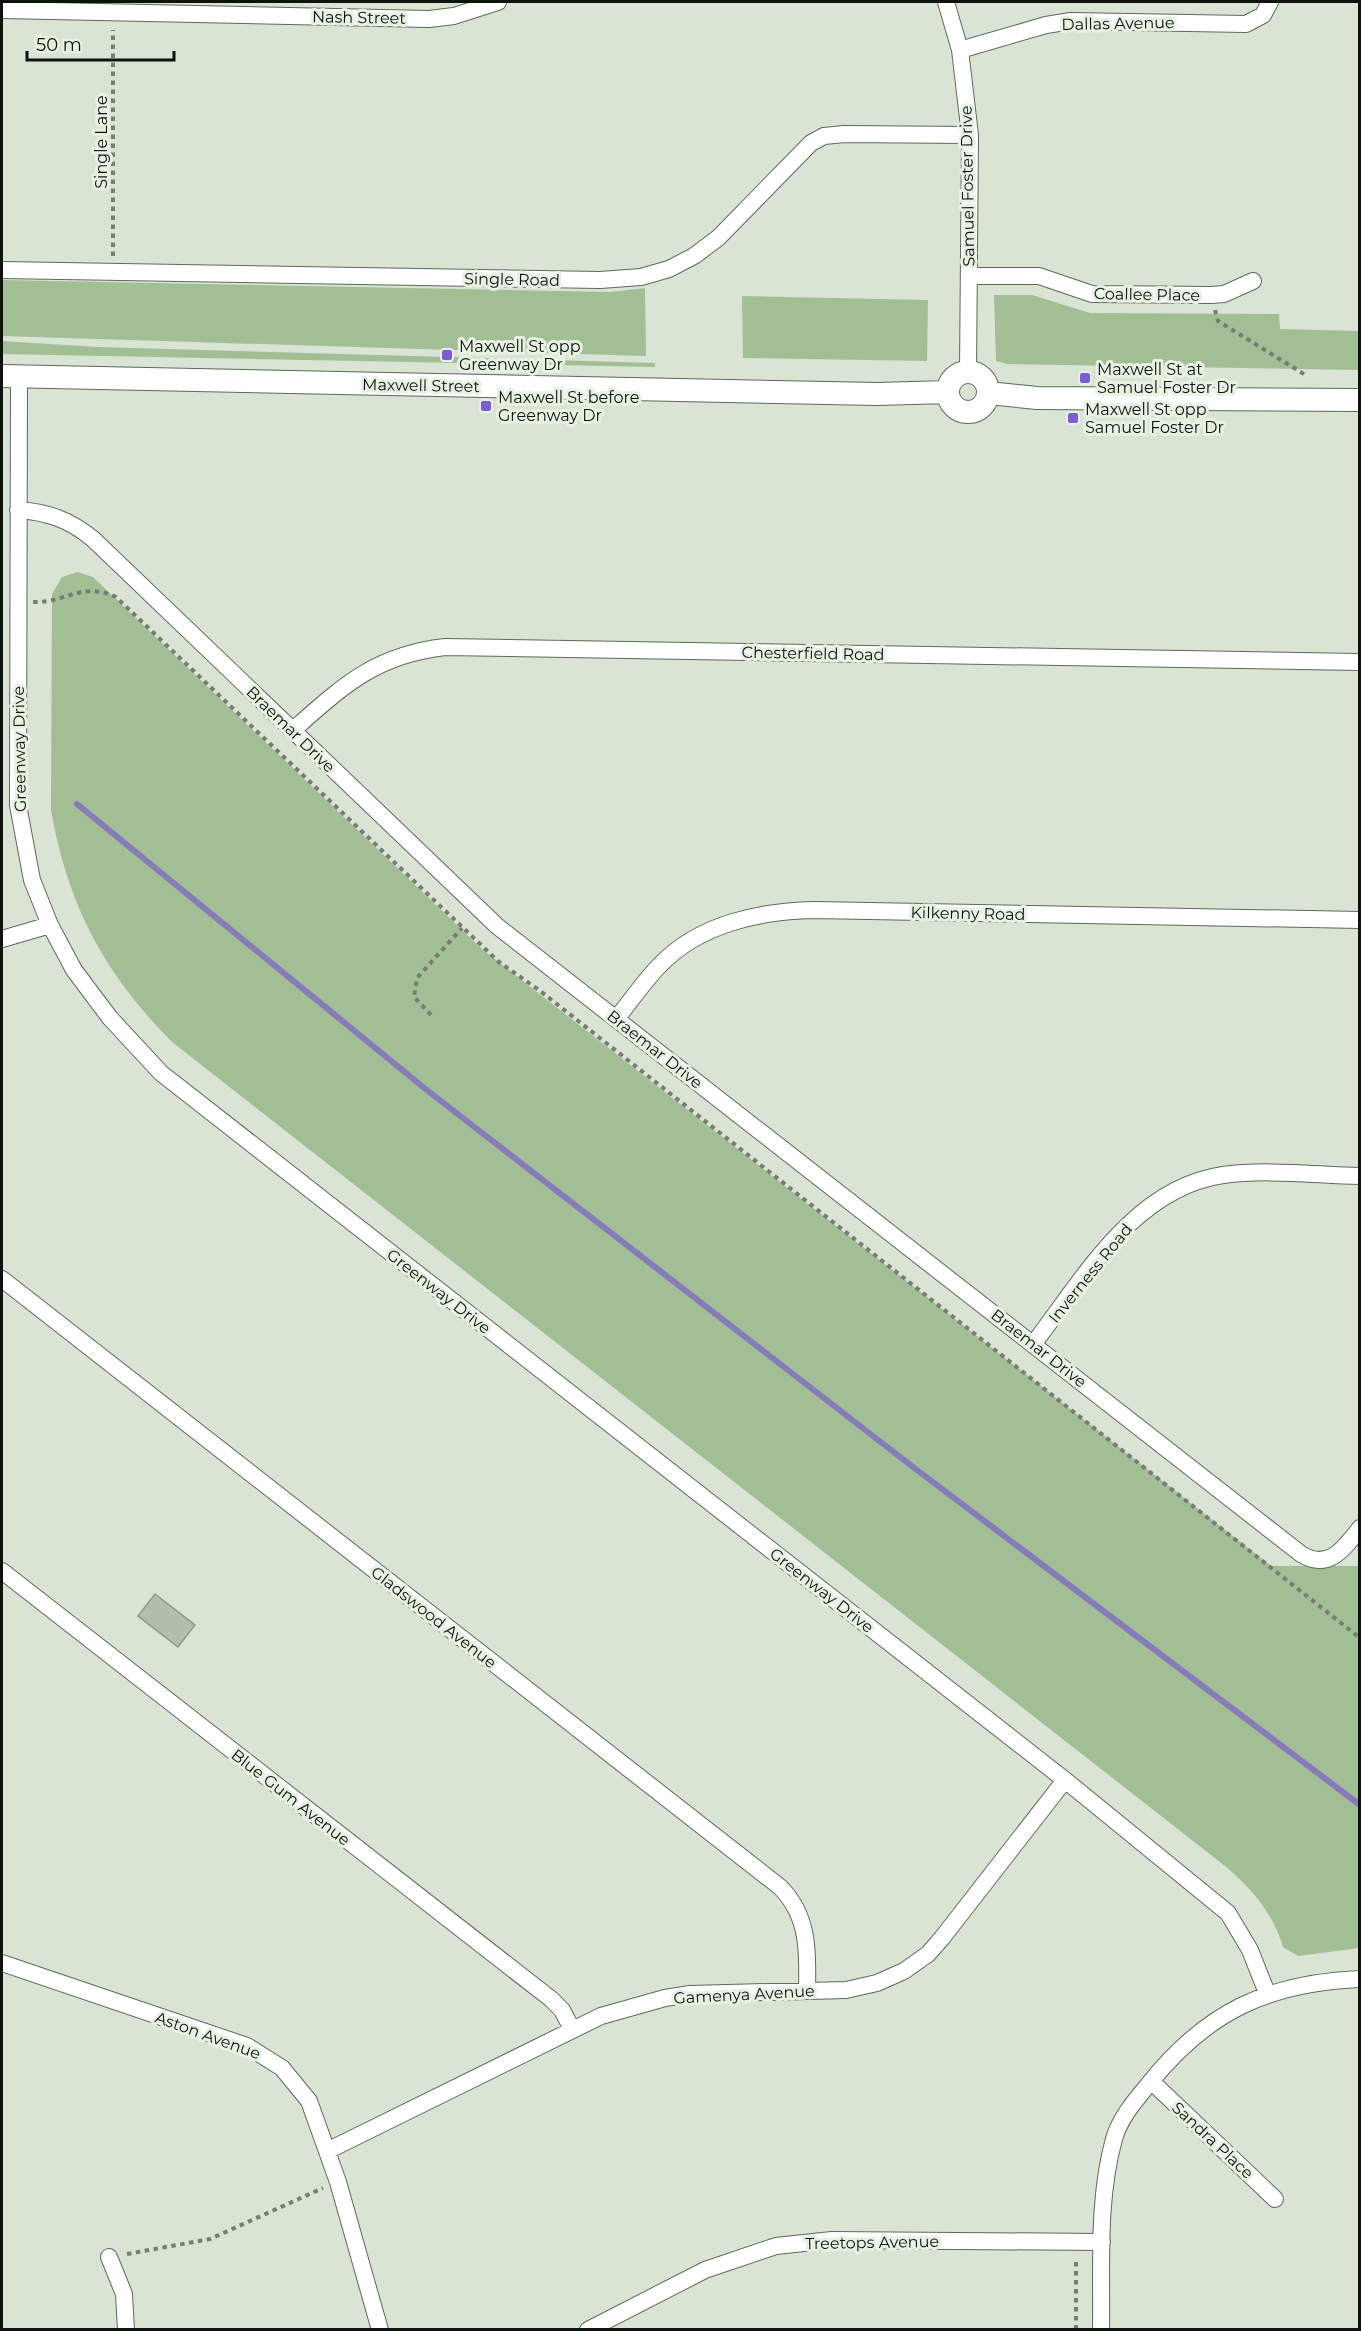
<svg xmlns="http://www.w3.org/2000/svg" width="1361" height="2331" font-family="Montserrat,sans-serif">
<rect width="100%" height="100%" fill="#dae4d5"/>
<path fill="#a2be95" d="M 2,280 L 610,292 L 645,288 L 646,356 L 2,336 Z
M 994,295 L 1032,295 L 1090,313 L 1279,314 L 1280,329 L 1359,331 L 1359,370 L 1008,364 L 996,361 Z
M 742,296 L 928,300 L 927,361 L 743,358 Z
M 2,341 L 98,347 L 655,363 L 655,367 L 2,354 Z
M 78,572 L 93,577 L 482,949 L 1271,1566 L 1359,1566 L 1359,1948 L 1298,1956 L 1283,1947 C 1273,1913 1252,1889 1225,1866 L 172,1042 C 104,973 68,906 51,810 L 52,594 L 62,577 Z"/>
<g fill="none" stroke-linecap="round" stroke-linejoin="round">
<path stroke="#867cba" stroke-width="6" d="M 77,804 L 428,1091 L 913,1467 L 1360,1805"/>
</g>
<path fill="#b4beaf" stroke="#8f988a" stroke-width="1.5" d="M 155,1594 L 195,1625 L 178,1647 L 138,1616 Z"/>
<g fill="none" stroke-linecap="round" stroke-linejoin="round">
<g stroke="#5f685b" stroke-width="18">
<path id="street" d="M 946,2 L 960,50 L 970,135 L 968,372
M 2,10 L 429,19 L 454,16 L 498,2
M 960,50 L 1046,25 L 1071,21 L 1246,24 L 1263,15 L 1270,2
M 2,270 L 600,280 L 641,277 L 669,269 L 694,256 L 718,238 L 811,143 L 824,136 L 844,134 L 970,135
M 969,276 L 1039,276 L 1092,294 L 1211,295 L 1224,294 L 1253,281
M 19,376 L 18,805 L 32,880 L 50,925 L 74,970 L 110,1018 L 161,1073 L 1065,1780 L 1228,1913 L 1250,1950 L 1267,1993
M 18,510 C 48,512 70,520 93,539 L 497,926 L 1301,1554 C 1328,1571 1344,1549 1360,1528
M 293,730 C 343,686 375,655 445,647 L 1360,662
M 2,939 L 50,925
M 616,1019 C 631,1001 644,981 660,965 C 699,924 760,911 814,910 L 1360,920
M 2,1279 L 780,1887 C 809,1916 808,1952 807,1990
M 1034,1343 C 1084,1278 1134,1188 1223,1175 C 1267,1169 1315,1175 1360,1176
M 2,1571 L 551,1999 L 562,2010 L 572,2029
M 2,1963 L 247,2046 L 282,2068 L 309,2101 L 338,2182 L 380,2330
M 1151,2081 L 1275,2199
M 327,2151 L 601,2016 L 665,1998 L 690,1994 L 846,1990 L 877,1983 L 904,1971 L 928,1954 L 942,1938 L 1065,1780
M 109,2257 L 124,2294 L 126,2330
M 588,2330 L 705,2270 L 776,2246 L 832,2240 L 1102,2242
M 1101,2330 C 1102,2267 1097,2200 1114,2139 C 1120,2118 1134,2102 1148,2085 C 1206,2012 1267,1983 1360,1979"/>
</g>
<g stroke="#5f685b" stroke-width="24">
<path id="secondary" d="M948 392a20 20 0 1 1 40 0a20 20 0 1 1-40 0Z
M 2,376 L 877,394 L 948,392
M 988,393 L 1037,398 L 1360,400"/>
</g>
<path stroke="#767d73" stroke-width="4" stroke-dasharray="4.5 4.5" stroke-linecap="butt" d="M 113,256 L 113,30
M 1215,310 L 1218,321 L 1307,376
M 33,602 C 66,603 82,581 116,597 L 499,962 L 539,990 L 1360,1638
M 431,1015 L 414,997 L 417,978 L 462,928
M 127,2254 L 210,2239 L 323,2188
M 1076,2262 L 1076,2330"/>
<use href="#street" stroke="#fff" stroke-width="16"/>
<use href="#secondary" stroke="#fff" stroke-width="22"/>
</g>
<g fill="#7c5dd8" stroke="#e7f2e2" stroke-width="2">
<rect x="441" y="349" width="12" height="12" rx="3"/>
<rect x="1079" y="372" width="12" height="12" rx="3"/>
<rect x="480" y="400" width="12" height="12" rx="3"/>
<rect x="1067" y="412" width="12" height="12" rx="3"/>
</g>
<g text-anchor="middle" stroke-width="6" stroke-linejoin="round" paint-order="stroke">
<g font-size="16" fill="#0e120d" stroke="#e7f2e2">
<text transform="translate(359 17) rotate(1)" y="6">Nash Street</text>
<text transform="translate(1118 23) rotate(-1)" y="6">Dallas Avenue</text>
<text transform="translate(101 142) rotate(-90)" y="6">Single Lane</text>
<text transform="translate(967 186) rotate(-91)" y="6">Samuel Foster Drive</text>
<text transform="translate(512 279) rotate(1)" y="6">Single Road</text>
<text transform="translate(1147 294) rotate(1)" y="6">Coallee Place</text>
<text transform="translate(421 385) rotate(1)" y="6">Maxwell Street</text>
<text transform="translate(813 653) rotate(1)" y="6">Chesterfield Road</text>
<text transform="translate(291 729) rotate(44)" y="6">Braemar Drive</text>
<text transform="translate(19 749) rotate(-91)" y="6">Greenway Drive</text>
<text transform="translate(968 913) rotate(1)" y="6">Kilkenny Road</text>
<text transform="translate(655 1049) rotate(38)" y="6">Braemar Drive</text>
<text transform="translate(1090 1273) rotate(-51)" y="6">Inverness Road</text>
<text transform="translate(439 1291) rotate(38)" y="6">Greenway Drive</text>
<text transform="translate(1039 1348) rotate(38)" y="6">Braemar Drive</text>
<text transform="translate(822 1590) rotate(38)" y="6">Greenway Drive</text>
<text transform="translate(434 1617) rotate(38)" y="6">Gladswood Avenue</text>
<text transform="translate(291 1797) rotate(38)" y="6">Blue Gum Avenue</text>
<text transform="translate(744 1994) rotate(-3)" y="6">Gamenya Avenue</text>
<text transform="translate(208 2035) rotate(20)" y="6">Aston Avenue</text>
<text transform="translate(1213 2140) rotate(43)" y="6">Sandra Place</text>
<text transform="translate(872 2242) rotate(-1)" y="6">Treetops Avenue</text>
</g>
<g font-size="16" fill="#0e120d" stroke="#e7f2e2" text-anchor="start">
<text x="459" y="352">Maxwell St opp<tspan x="459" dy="18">Greenway Dr</tspan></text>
<text x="1097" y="375">Maxwell St at<tspan x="1097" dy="18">Samuel Foster Dr</tspan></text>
<text x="498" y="403">Maxwell St before<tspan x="498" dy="18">Greenway Dr</tspan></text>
<text x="1085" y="415">Maxwell St opp<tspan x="1085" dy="18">Samuel Foster Dr</tspan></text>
</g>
</g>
<rect width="1361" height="2331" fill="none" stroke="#0e120d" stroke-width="6"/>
<path d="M27 51v9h147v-9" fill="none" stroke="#0e120d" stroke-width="3"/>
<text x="36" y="51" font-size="18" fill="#0e120d" stroke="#e7f2e2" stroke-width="4.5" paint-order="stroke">50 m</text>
</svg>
